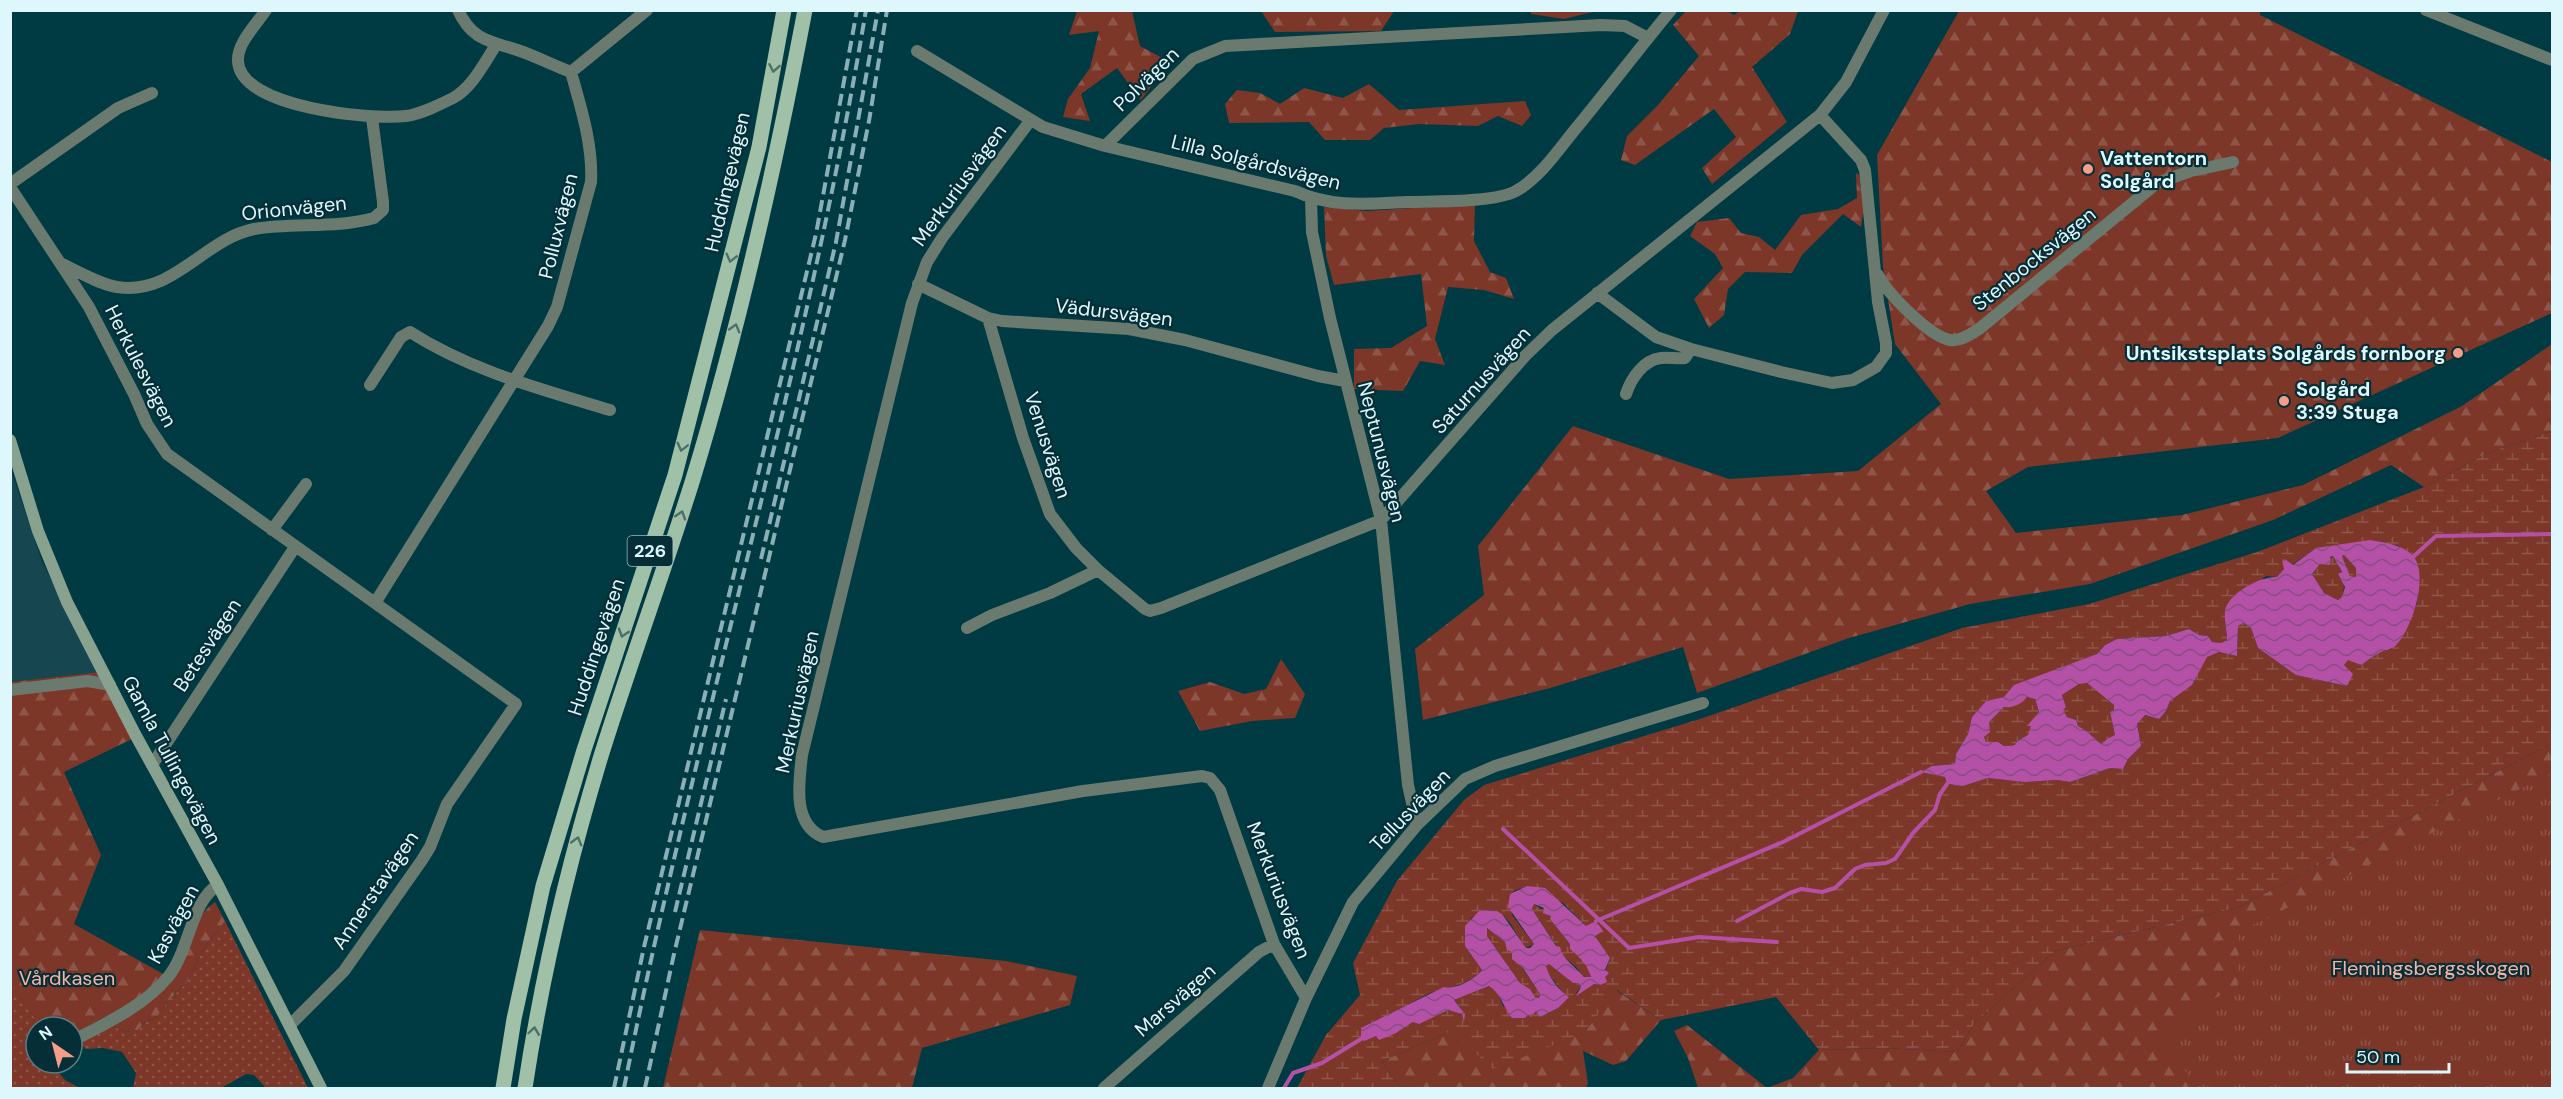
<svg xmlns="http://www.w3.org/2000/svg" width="2563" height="1099" font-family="'DM Sans',sans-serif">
<defs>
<pattern id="grass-dots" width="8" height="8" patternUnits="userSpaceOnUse" patternTransform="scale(1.5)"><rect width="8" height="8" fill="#7c3729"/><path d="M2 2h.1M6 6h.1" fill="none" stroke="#8e5549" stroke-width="1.8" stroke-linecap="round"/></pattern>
<pattern id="forest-firs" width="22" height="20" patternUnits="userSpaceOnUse" patternTransform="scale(1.5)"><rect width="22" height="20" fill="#7c3729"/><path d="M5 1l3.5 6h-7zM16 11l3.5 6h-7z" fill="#8e5549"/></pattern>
<pattern id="wetland-marsh" width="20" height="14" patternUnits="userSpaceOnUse" patternTransform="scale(1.5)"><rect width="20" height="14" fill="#7c3729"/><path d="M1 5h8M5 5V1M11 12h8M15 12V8" fill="none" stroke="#8e5549"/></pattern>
<pattern id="park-tufts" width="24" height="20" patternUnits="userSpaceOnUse" patternTransform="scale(1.5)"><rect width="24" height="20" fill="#7c3729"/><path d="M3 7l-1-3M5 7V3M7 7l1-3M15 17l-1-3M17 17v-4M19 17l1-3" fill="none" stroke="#8e5549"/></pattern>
<pattern id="water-waves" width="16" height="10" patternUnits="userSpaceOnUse" patternTransform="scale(1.5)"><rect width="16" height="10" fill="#b451a7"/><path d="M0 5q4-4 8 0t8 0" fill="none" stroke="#864e83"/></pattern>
</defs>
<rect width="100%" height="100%" fill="#003a43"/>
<path fill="#164650" d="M 10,467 L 42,562 L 99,672 L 11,682 Z"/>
<path fill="url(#grass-dots)" d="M 225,921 L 308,1088 L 266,1088 L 254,1075 L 246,1074 L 221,1088 L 133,1088 L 136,1073 L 122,1052 L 103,1048 L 86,1049 L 79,1043 L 111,1025 L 125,1032 L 138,1030 L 144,1023 L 157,1017 L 167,1002 L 186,983 L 206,945 Z
M 11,981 L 41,1027 L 36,1027 L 36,1063 L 51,1063 L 65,1080 L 80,1088 L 11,1088 Z"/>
<path fill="url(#forest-firs)" d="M 1077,11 L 1132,11 L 1140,46 L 1170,62 L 1141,100 L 1117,68 L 1081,94 L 1090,121 L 1063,117 L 1068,99 L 1090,68 L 1099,31 L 1069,35 Z
M 1261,11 L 1261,10 L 1394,11 L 1381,31 L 1275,32 Z
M 1531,11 L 1531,10 L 1597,11 L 1564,19 L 1531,14 Z
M 1686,11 L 1727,11 L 1734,15 L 1740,11 L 1798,11 L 1790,34 L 1752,67 L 1787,122 L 1712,184 L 1702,168 L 1736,137 L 1714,109 L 1635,165 L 1621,160 L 1627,136 L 1658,105 L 1699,56 L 1673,25 Z
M 1959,11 L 2260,11 L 2260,15 L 2552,162 L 2552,313 L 2278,438 L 2028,467 L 1986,491 L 2016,533 L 2182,515 L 2303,485 L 2462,406 L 2552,344 L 2552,431 L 2487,453 L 2424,487 L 2391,465 L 2273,520 L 2090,584 L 1970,604 L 1849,638 L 1697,693 L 1683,647 L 1550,688 L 1423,720 L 1415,649 L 1484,595 L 1478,546 L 1573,426 L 1729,479 L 1858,471 L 1941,404 L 1895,344 L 1883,267 L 1877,155 Z
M 1369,84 L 1399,110 L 1525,101 L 1531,115 L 1522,126 L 1498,116 L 1478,126 L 1419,124 L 1384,128 L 1370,140 L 1325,140 L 1309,122 L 1229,123 L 1225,104 L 1237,90 L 1260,93 L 1280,104 L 1304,88 L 1343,98 Z
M 1856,173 L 1859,175 L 1864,206 L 1861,227 L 1843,214 L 1802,255 L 1792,273 L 1745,272 L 1728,289 L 1724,315 L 1709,328 L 1694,299 L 1723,268 L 1715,254 L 1690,236 L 1697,222 L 1729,218 L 1741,233 L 1759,237 L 1775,250 L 1801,215 L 1838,209 L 1857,198 Z
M 1475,204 L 1474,241 L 1490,272 L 1506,278 L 1514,299 L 1484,290 L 1448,287 L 1435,339 L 1445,365 L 1420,361 L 1403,391 L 1354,389 L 1354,349 L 1391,348 L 1427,326 L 1421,274 L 1334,285 L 1326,256 L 1324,207 L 1367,211 Z
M 1281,659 L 1305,694 L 1295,718 L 1252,721 L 1200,731 L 1178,691 L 1210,682 L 1244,694 L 1266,689 Z
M 99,672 L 134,738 L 64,772 L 101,855 L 74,924 L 165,975 L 131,1003 L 72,1035 L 72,1027 L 40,1027 L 11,982 L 11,682 Z
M 2552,743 L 2552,1088 L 1767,1088 L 1793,1078 L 1819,1050 L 1884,1048 L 1957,1052 L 1975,1023 L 2055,951 L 2239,907 Z
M 215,902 L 225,921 L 206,945 L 186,983 L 167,1002 L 157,1017 L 144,1023 L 138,1030 L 125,1032 L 111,1025 C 124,1016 156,997 165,986 C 184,960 188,921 215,902 Z
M 700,930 L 1006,961 L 1077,976 L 1070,1005 L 922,1048 L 912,1088 L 663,1088 Z
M 1616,990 L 1661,1020 L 1626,1061 L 1613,1065 L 1583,1051 L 1588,1083 L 1586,1088 L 1403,1088 L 1396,1083 L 1382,1061 L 1451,1031 L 1584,1033 Z
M 1687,1025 L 1767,1088 L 1698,1088 L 1688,1058 L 1674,1031 Z"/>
<path fill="url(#wetland-marsh)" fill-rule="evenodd" d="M 2552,431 L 2552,743 L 2239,907 L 2055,951 L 1975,1023 L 1957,1052 L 1884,1048 L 1819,1050 L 1776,997 L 1661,1020 L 1617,990 L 1584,1033 L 1493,1069 L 1451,1031 L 1382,1061 L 1396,1083 L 1403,1088 L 1297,1088 L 1326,1035 L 1360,995 L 1353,963 L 1397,881 L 1464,800 L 1484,785 L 1703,718 L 1962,628 L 2089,604 L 2257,552 L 2424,487 L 2487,453 ZM 2397,545 L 2413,557 L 2419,577 L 2417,603 L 2392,649 L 2381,651 L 2361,665 L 2348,659 L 2344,665 L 2347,686 L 2296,675 L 2258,648 L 2251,628 L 2243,623 L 2238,625 L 2237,656 L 2219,652 L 2206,657 L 2192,685 L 2170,701 L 2166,711 L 2159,719 L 2144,715 L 2137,724 L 2141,746 L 2128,759 L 2123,769 L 2110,768 L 2070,782 L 2057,780 L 2024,782 L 1988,778 L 1963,786 L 1947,784 L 1945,777 L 1932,766 L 1955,764 L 1956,754 L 1968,734 L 1972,717 L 1986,701 L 2005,697 L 2052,673 L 2097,654 L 2105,645 L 2117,639 L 2166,636 L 2189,629 L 2199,635 L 2208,636 L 2212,642 L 2221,643 L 2227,640 L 2225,611 L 2266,576 L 2277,577 L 2284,569 L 2285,559 L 2292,565 L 2316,548 ZM 1527,886 L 1563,903 L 1586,926 L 1603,930 L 1595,936 L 1610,958 L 1601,985 L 1594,984 L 1575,994 L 1581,987 L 1578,983 L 1572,982 L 1549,964 L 1545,966 L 1546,970 L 1563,993 L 1558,1008 L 1540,1017 L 1536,1011 L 1526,1016 L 1503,1006 L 1497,991 L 1489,986 L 1454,1000 L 1461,1008 L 1465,1022 L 1463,1014 L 1448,1010 L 1413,1022 L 1396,1033 L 1371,1036 L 1369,1024 C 1393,1017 1413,999 1436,991 C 1451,987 1472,983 1482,970 L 1465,946 L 1471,918 C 1504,896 1510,927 1526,948 L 1534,944 L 1512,915 L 1514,891 Z
M 2344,555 L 2356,568 L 2356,578 L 2350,576 L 2342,556 Z
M 2333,556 C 2341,570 2347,580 2342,597 L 2338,600 L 2324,593 L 2312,574 L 2320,564 Z
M 2087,683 L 2114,705 L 2114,710 L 2110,712 L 2115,735 L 2102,744 C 2093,738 2087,730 2078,726 L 2076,720 L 2067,717 L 2062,710 L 2066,707 L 2062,695 L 2079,684 Z
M 2027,697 L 2035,699 L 2039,712 L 2028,735 L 2017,741 L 2016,745 L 2004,746 L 1998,742 L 1986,742 L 1984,737 L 1989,732 L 1989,722 L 2004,707 Z
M 1534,904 L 1541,909 L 1544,908 L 1551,917 L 1550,919 L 1570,944 L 1570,949 C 1581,956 1589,965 1591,978 L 1584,977 L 1576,967 L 1563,956 L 1532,909 Z
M 1487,928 L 1505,942 L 1540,994 L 1539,998 L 1535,997 L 1530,989 L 1520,983 L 1487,936 Z"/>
<path fill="url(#park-tufts)" d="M 2552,773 L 2552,1088 L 2199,1088 L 2162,1042 L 2200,1006 L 2238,986 L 2239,930 L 2264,920 L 2393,852 Z"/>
<path fill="url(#water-waves)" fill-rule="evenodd" d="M 2370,540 C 2385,543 2402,544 2413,556 C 2430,575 2411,633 2394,647 C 2390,650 2385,650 2381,652 C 2374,655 2367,661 2361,665 L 2348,660 L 2344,665 L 2353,674 L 2347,686 L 2296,675 L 2258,648 L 2251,628 L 2243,623 L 2238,626 L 2237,656 L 2219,652 L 2207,657 L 2192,685 L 2170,701 L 2166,711 L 2159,719 L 2145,715 L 2137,724 L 2141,746 L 2128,759 L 2123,769 L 2110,768 L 2070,782 L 2057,780 L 2024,782 L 1988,778 L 1963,786 L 1947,784 L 1945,777 L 1921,772 L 1932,766 L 1955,764 L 1956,754 L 1968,734 L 1972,717 L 1986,701 L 2004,697 L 2014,685 L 2097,654 L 2105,645 L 2117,639 L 2166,636 L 2189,629 L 2199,635 L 2208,636 L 2212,642 L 2221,643 L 2227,640 C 2227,631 2224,620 2225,611 C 2228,593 2261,576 2277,577 L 2284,569 L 2282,560 L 2285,559 L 2293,565 L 2316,548 ZM 2344,555 L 2356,568 L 2356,577 L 2350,576 L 2342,556 ZM 2333,556 L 2342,572 L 2338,574 L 2345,587 L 2342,597 L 2338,600 L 2324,593 L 2312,574 L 2320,564 L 2329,565 L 2331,561 L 2330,557 ZM 2087,683 L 2114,705 L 2114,710 L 2110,712 L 2115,735 L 2107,739 L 2102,744 C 2093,738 2087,730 2078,726 L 2076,720 L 2067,717 L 2063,710 L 2066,707 L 2062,695 L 2079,684 ZM 2027,697 L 2035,699 L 2039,712 L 2027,726 L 2031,726 L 2028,735 L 2017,741 L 2015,745 L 2004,746 L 1998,742 L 1986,742 L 1984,737 L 1990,732 L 1989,722 L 2004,707 C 2013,708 2022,704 2027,697 Z
M 1527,886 L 1545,888 L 1586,926 L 1596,921 L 1603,931 L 1595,936 L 1610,958 L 1605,970 L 1609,973 L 1605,977 L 1607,982 L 1601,985 L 1594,984 L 1576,996 L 1581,987 L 1578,983 L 1573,983 L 1549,964 L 1546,966 C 1549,977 1558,990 1569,997 L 1558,1008 L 1540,1017 L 1536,1011 L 1531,1017 L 1528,1015 L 1525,1018 L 1512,1018 C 1503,1007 1501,993 1489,986 L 1454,1000 L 1465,1014 L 1464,1022 L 1462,1014 L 1448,1010 L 1419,1024 L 1413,1022 L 1396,1033 L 1379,1040 L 1376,1036 L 1364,1041 L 1361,1039 L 1361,1028 L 1444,987 C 1454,990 1476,979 1482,970 L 1465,946 L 1465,926 L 1480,910 L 1497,911 L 1502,914 L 1526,948 L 1530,948 L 1534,944 L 1508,907 L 1510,894 ZM 1534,904 L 1544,908 L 1543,913 L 1551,916 L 1550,919 L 1570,944 L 1570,949 C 1581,959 1586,962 1591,977 L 1584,977 C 1576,967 1562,959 1560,947 L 1556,946 L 1532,909 ZM 1487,928 L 1505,942 L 1507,950 L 1512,952 L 1512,959 L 1523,968 L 1540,994 L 1539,998 L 1535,997 L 1530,989 L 1520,983 L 1487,936 Z"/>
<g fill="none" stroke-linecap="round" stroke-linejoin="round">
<path stroke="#b451a7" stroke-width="4" d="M 2413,557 L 2436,536 L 2552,534
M 1503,829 L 1629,948 L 1699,937 L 1777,942
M 1596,921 L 1783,842 L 1921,772
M 1737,921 L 1790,893 L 1801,889 L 1822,892 L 1835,888 L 1855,869 L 1865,865 L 1886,863 L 1895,859 L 1913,833 L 1935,810 L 1940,794 L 1947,784
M 1284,1088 L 1293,1073 L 1322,1063 L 1361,1039"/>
<path stroke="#6a7a6e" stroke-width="12" d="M 266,10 C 256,25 237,43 238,61 C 240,108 371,120 406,116 C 421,114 439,105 453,98 C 472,88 484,63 496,45
M 458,10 C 473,43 493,41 523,52 C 539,58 555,66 571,72 L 647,10
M 2426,10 L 2552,60
M 917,51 L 1043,127 L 1105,146 L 1295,191 C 1331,208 1368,204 1407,202 C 1434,201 1493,203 1516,191 C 1539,178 1557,152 1573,132 C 1606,92 1638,50 1671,10
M 1030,121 L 942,238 L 927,262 L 912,303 L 802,755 C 799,783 792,824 823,837 L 1083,791 L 1202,776 L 1210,778 L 1220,790 L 1274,944 L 1306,998
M 1105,146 L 1193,59 L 1225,46 L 1601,25 L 1625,26 L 1648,38
M 10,184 L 118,108 L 152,93
M 10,187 L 89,307 L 134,394 L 147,424 L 167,454 L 516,704 L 447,804 L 430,847 L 422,860 L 344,971 L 290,1025
M 1311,198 L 1312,232 L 1330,318 L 1381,520 L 1408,785 L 1417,825
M 62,264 C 79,272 99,284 117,287 C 173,296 204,239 254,229 C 293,222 335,229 374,218 L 383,210 L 383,202 L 372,118
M 1878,275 C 1888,294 1929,336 1950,340 C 1960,342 1971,334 1979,329 L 2157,183 L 2191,171 L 2233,162
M 918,284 L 988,318 L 1002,321 L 1129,329 L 1185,340 L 1318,376 L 1345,381
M 1597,293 L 1656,337 L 1691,349 L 1685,358 C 1677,359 1669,357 1661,358 C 1643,360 1631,379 1626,394
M 988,318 L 1023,438 L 1050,514 L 1076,548 L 1098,570 L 1145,609 L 1150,611 L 1161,608 L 1381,520 L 1525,356 L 1552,330 L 1820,115 L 1846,82 L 1884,10
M 1691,349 L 1781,372 L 1832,383 L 1853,380 L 1876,367 L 1886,353 L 1886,343 L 1878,302 L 1865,170 L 1861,160 L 1820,115
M 370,385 L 401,337 L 410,332 C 471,371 541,389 610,410
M 272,530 L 306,484
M 375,603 L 548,326 L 557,307 L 591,182 C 593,145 581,108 571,72
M 967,628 L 992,615 L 1050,593 L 1098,570
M 10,690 L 88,681 L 110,685
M 152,765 L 295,547
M 72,1041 C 105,1024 144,1006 168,977 C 189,952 191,901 218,885
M 1104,1088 L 1259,952 L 1274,944
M 1268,1088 L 1306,998 L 1353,902 L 1417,825 L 1465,779 L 1495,766 L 1703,703"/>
<path stroke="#89a18f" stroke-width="12" d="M 10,440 L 38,531 L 67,602 L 135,734 L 218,885 L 321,1088"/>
<path stroke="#a0c0a8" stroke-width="15" d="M 503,1088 L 514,1019 L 543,886 L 584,750 L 675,475 L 759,147 L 784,10
M 525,1088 C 542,975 568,865 601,756 C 630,663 664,572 693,479 C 740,325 775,168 805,10"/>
<path stroke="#8ab0b7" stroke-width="4" stroke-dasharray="12 6" stroke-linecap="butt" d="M 761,559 L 836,242 L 878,10
M 675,912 L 726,699
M 614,1088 L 644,947 L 816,234 L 857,10
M 624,1088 C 696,727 805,375 866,10
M 645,1088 L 674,954 L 845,240 L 869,121 L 887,10"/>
</g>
<defs><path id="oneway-chevron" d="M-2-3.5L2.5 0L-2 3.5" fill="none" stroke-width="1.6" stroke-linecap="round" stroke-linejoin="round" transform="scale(1.5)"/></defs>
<g stroke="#4b7069">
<use href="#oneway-chevron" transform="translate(774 68) rotate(100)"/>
<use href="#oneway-chevron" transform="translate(731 258) rotate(104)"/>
<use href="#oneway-chevron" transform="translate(735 328) rotate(-74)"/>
<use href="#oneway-chevron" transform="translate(682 447) rotate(104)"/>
<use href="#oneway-chevron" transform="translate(681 515) rotate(-72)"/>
<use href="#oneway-chevron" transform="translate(623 633) rotate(108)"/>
<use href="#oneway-chevron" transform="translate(577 841) rotate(-74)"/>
<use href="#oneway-chevron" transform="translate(534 1031) rotate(-82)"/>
</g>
<g fill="#f49d8b" stroke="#052e36" stroke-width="2">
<circle cx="2088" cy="169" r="6"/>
<circle cx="2458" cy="353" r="6"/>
<circle cx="2284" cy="401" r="6"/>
</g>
<g text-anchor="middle" stroke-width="4.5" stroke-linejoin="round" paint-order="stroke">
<rect fill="#052e36" stroke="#9cbbc1" stroke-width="1.5" x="627.5" y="536" width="45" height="30" rx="4.5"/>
<g font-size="18" font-weight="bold" fill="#ddf7fd">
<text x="650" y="557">226</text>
</g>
<g font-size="20" fill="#ddf7fd" stroke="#052e36">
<text transform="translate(1146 79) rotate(-44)" y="7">Polvägen</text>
<text transform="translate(1256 162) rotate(14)" y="7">Lilla Solgårdsvägen</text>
<text transform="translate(727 182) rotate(-77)" y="7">Huddingevägen</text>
<text transform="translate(959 185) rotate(-54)" y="7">Merkuriusvägen</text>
<text transform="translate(294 208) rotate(-6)" y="7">Orionvägen</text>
<text transform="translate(558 226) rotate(-76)" y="7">Polluxvägen</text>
<text transform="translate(2034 259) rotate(-39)" y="7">Stenbocksvägen</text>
<text transform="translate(1114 312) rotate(7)" y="7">Vädursvägen</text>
<text transform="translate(141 366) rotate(63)" y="7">Herkulesvägen</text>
<text transform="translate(1481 380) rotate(-48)" y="7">Saturnusvägen</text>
<text transform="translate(1048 445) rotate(72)" y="7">Venusvägen</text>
<text transform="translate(1382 452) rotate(76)" y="7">Neptunusvägen</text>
<text transform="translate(207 645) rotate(-57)" y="7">Betesvägen</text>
<text transform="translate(596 647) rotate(-72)" y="7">Huddingevägen</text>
<text transform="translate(797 702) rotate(-78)" y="7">Merkuriusvägen</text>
<text transform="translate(172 760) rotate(62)" y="7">Gamla Tullingevägen</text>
<text transform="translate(1410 810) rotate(-46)" y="7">Tellusvägen</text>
<text transform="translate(375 890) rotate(-56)" y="7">Annerstavägen</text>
<text transform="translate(1279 890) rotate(69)" y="7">Merkuriusvägen</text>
<text transform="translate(173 924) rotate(-62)" y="7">Kasvägen</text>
<text transform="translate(1175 1000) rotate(-41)" y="7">Marsvägen</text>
</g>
<g font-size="20" font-weight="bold" fill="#ddf7fd" stroke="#052e36" text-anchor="start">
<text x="2100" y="165">Vattentorn<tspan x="2100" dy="23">Solgård</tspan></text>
<text x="2446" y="360" text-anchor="end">Untsikstsplats Solgårds fornborg</text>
<text x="2296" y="396">Solgård<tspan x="2296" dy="23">3:39 Stuga</tspan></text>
</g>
<g font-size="20" fill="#f5b4a6" stroke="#052e36">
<text x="2431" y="975">Flemingsbergsskogen</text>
<text x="67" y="985">Vårdkasen</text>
</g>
</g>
<rect width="2563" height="1099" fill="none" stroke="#ddf7fd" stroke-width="24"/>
<g transform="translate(54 1045) rotate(325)"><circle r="28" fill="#052e36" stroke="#5b7e86" stroke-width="1.5"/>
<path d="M0-4.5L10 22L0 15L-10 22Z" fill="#f49d8b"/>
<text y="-9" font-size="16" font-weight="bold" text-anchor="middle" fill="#ddf7fd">N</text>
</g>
<path d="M2347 1063v9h102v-9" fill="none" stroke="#ddf7fd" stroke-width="3"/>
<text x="2356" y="1063" font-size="18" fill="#ddf7fd" stroke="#052e36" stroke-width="4.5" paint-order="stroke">50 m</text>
</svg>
